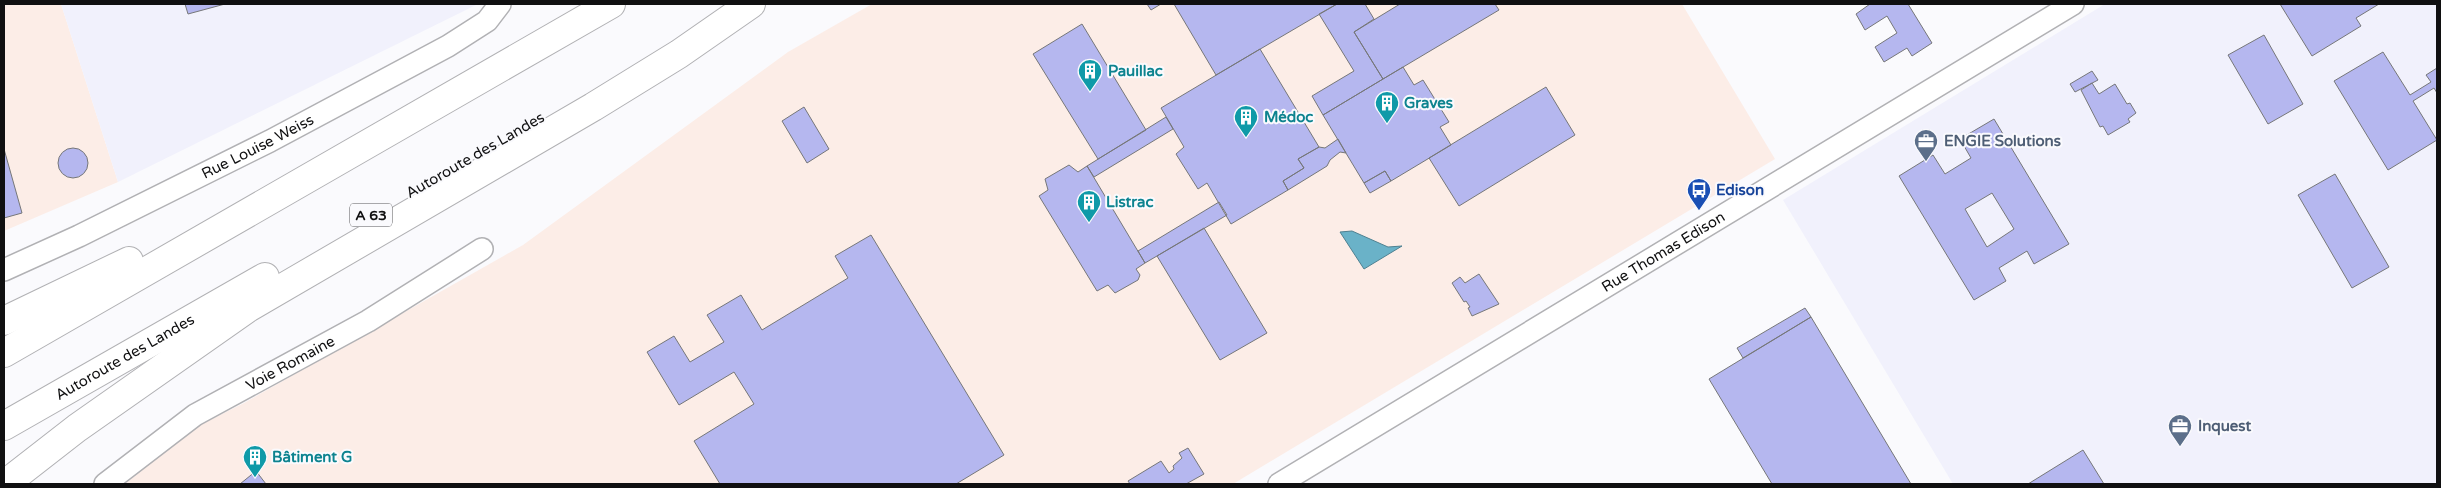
<svg xmlns="http://www.w3.org/2000/svg" width="2441" height="488" font-family="'Varela Round',sans-serif">
<rect width="100%" height="100%" fill="#fafafd"/>
<path fill="#fcede7" d="M 4,4 L 61,4 L 118,182 L 4,231 Z
M 872,4 L 1682,4 L 1775,159 L 1233,484 L 125,484 L 192,429 L 244,403 L 523,245 L 788,52 Z"/>
<path fill="#f1f1fc" d="M 61,4 L 478,4 L 118,182 Z
M 2105,4 L 2437,4 L 2437,484 L 1953,484 L 1783,200 Z"/>
<path fill="#6ab2c8" stroke="#4f8191" d="M 1352,231 L 1388,247 L 1402,246 L 1364,269 L 1340,232 Z"/>
<path fill="#b5b7ef" stroke="#767779" fill-rule="evenodd" d="M 185,4 L 225,4 L 188,14 Z
M 1147,4 L 1161,4 L 1151,10 Z
M 1174,4 L 1337,4 L 1216,75 Z
M 1337,4 L 1365,4 L 1374,19 L 1354,32 L 1383,79 L 1323,115 L 1312,96 L 1354,71 L 1319,14 Z
M 1400,4 L 1495,4 L 1499,10 L 1383,79 L 1354,32 Z
M 1870,4 L 1908,4 L 1932,43 L 1912,56 L 1907,48 L 1884,62 L 1875,47 L 1897,33 L 1887,16 L 1865,30 L 1856,14 Z
M 2280,4 L 2379,4 L 2356,18 L 2361,26 L 2312,56 Z
M 1082,24 L 1146,130 L 1098,159 L 1033,54 Z
M 2264,35 L 2303,104 L 2268,124 L 2228,55 Z
M 1260,49 L 1319,147 L 1298,159 L 1304,168 L 1283,181 L 1288,190 L 1231,224 L 1207,183 L 1198,189 L 1176,154 L 1184,147 L 1161,108 Z
M 2383,52 L 2410,95 L 2431,82 L 2426,75 L 2437,68 L 2437,93 L 2434,88 L 2413,101 L 2437,140 L 2388,170 L 2334,81 Z
M 1403,67 L 1414,85 L 1423,80 L 1449,122 L 1440,127 L 1451,145 L 1391,181 L 1385,171 L 1364,183 L 1323,115 Z
M 2092,71 L 2098,80 L 2075,92 L 2070,84 Z
M 2092,83 L 2099,94 L 2115,84 L 2127,104 L 2130,103 L 2136,113 L 2128,119 L 2130,122 L 2108,135 L 2103,126 L 2100,127 L 2081,90 Z
M 1546,87 L 1575,135 L 1459,206 L 1429,158 Z
M 804,107 L 829,149 L 807,163 L 782,121 Z
M 1166,117 L 1173,129 L 1094,177 L 1087,166 Z
M 1994,119 L 2069,244 L 2034,264 L 2027,251 L 1999,268 L 2006,281 L 1974,300 L 1899,176 L 1933,155 L 1945,174 L 1971,158 L 1960,139 ZM 1992,193 L 2014,229 L 1987,247 L 1965,209 Z
M 1338,139 L 1346,153 L 1340,152 L 1330,160 L 1327,166 L 1288,190 L 1283,181 L 1304,168 L 1298,159 L 1319,147 L 1325,148 Z
M58 163a15 15 0 1 1 30 0a15 15 0 1 1-30 0Z
M 4,149 L 22,213 L 4,218 Z
M 1069,165 L 1078,172 L 1087,166 L 1145,263 L 1136,269 L 1140,275 L 1138,280 L 1115,293 L 1108,285 L 1097,291 L 1039,196 L 1048,190 L 1045,179 Z
M 1385,171 L 1391,181 L 1370,193 L 1364,183 Z
M 2335,174 L 2389,267 L 2352,288 L 2298,195 Z
M 1219,202 L 1227,215 L 1145,263 L 1138,251 Z
M 1204,228 L 1267,333 L 1220,360 L 1157,256 Z
M 871,235 L 1004,455 L 956,484 L 720,484 L 694,441 L 754,404 L 734,372 L 679,405 L 647,352 L 674,336 L 690,362 L 724,342 L 707,315 L 741,295 L 762,330 L 848,278 L 835,256 Z
M 1479,274 L 1499,304 L 1472,316 L 1468,308 L 1470,307 L 1466,301 L 1464,302 L 1452,283 L 1460,277 L 1465,283 Z
M 1805,308 L 1811,317 L 1743,358 L 1737,348 Z
M 1811,317 L 1911,484 L 1772,484 L 1709,379 Z
M 1188,448 L 1204,474 L 1186,484 L 1130,484 L 1128,481 L 1161,461 L 1169,473 L 1174,469 L 1173,466 L 1182,458 L 1179,453 Z
M 2083,450 L 2104,484 L 2028,484 Z
M 256,471 L 266,484 L 240,484 Z"/>
<g fill="none" stroke-linecap="round" stroke-linejoin="round">
<g stroke="#b1b1b4" stroke-width="24">
<g id="minor">
<path id="s1" d="M 4,270 L 79,236 L 270,141 L 448,46 L 487,21 L 500,4"/>
<path id="s2" d="M 105,484 L 195,415 L 368,321 L 482,249"/>
<path id="s3" d="M 1279,484 L 2073,4"/>
</g>
</g>
<g stroke="#b1b1b4" stroke-width="30">
<g id="motorway">
<path d="M 4,321 L 129,261"/>
<path d="M 4,353 L 611,4"/>
<path id="s4" d="M 4,426 L 265,277"/>
<path d="M 5,484 L 77,428 L 248,308 L 593,107 L 679,54 L 751,4"/>
</g>
</g>
<use href="#minor" stroke="#fff" stroke-width="21"/>
<use href="#motorway" stroke="#fff" stroke-width="28"/>
</g>
<defs>
<g id="building-pin" transform="scale(1.25)"><path d="M0 17L-7.5 6A9.5 9.5 0 1 1 7.5 6Z" fill="#0f9aa8" stroke="#fafafd"/><path d="M-4-6H4V6H1V3H-1V6H-4ZM-2.5-4.3h1.7v1.8h-1.7ZM.8-4.3h1.7v1.8H.8ZM-2.5-1h1.7V.8h-1.7ZM.8-1h1.7V.8H.8Z" fill="#fff"/></g>
<g id="office-pin" transform="scale(1.25)"><path d="M0 17L-7.5 6A9.5 9.5 0 1 1 7.5 6Z" fill="#5c6f8a" stroke="#fafafd"/><path d="M-6-3h4V-5.5h4V-3h4V5H-6ZM-1-4.5V-3h2v-1.5ZM-6 0V1H6V0Z" fill="#fff"/></g>
<g id="bus-pin" transform="scale(1.25)"><path d="M0 17L-7.5 6A9.5 9.5 0 1 1 7.5 6Z" fill="#1a4fb4" stroke="#fafafd"/><path d="M-5-6H5V4H4V6H2V4H-2V6H-4V4H-5ZM-3.5-4V0h7V-4ZM-3.5 1.2v1.5H-2V1.2ZM2 1.2v1.5H3.5V1.2Z" fill="#fff"/></g>
</defs>
<g fill-rule="evenodd">
<use href="#building-pin" x="1090" y="71"/>
<use href="#building-pin" x="1387" y="103"/>
<use href="#building-pin" x="1246" y="117"/>
<use href="#office-pin" x="1926" y="141"/>
<use href="#bus-pin" x="1699" y="190"/>
<use href="#building-pin" x="1089" y="202"/>
<use href="#office-pin" x="2180" y="426"/>
<use href="#building-pin" x="255" y="457"/>
</g>
<g text-anchor="middle" stroke-width="4" stroke-linejoin="round" paint-order="stroke">
<rect fill="#fafafd" stroke="#565658" stroke-width="1" x="350" y="203.5" width="42" height="23" rx="4"/>
<g font-size="14" font-weight="bold" fill="#101011">
<text x="371" y="220">A 63</text>
</g>
<g font-size="15" font-weight="bold" fill="#0d838f" stroke="#fafafd" text-anchor="start">
<text x="1108" y="76">Pauillac</text>
<text x="1404" y="108">Graves</text>
<text x="1264" y="122">Médoc</text>
<text x="1106" y="207">Listrac</text>
<text x="272" y="462">Bâtiment G</text>
</g>
<g font-size="15" font-weight="bold" fill="#4e5e75" stroke="#fafafd" text-anchor="start">
<text x="1944" y="146">ENGIE Solutions</text>
<text x="2198" y="431">Inquest</text>
</g>
<g font-size="15" fill="#101011" stroke="#fafafd">
<text dy="5" stroke="none"><textPath href="#s1" startOffset="282">Rue Louise Weiss</textPath></text>
<text transform="translate(475 155) rotate(-30)" y="5">Autoroute des Landes</text>
<text dy="5" stroke="none"><textPath href="#s3" startOffset="449">Rue Thomas Edison</textPath></text>
<text dy="5" stroke="none"><textPath href="#s4" startOffset="139">Autoroute des Landes</textPath></text>
<text dy="5" stroke="none"><textPath href="#s2" startOffset="222">Voie Romaine</textPath></text>
</g>
<g font-size="15" font-weight="bold" fill="#164399" stroke="#fafafd" text-anchor="start">
<text x="1716" y="195">Edison</text>
</g>
</g>
<rect width="2441" height="488" fill="none" stroke="#101011" stroke-width="10"/>
</svg>
